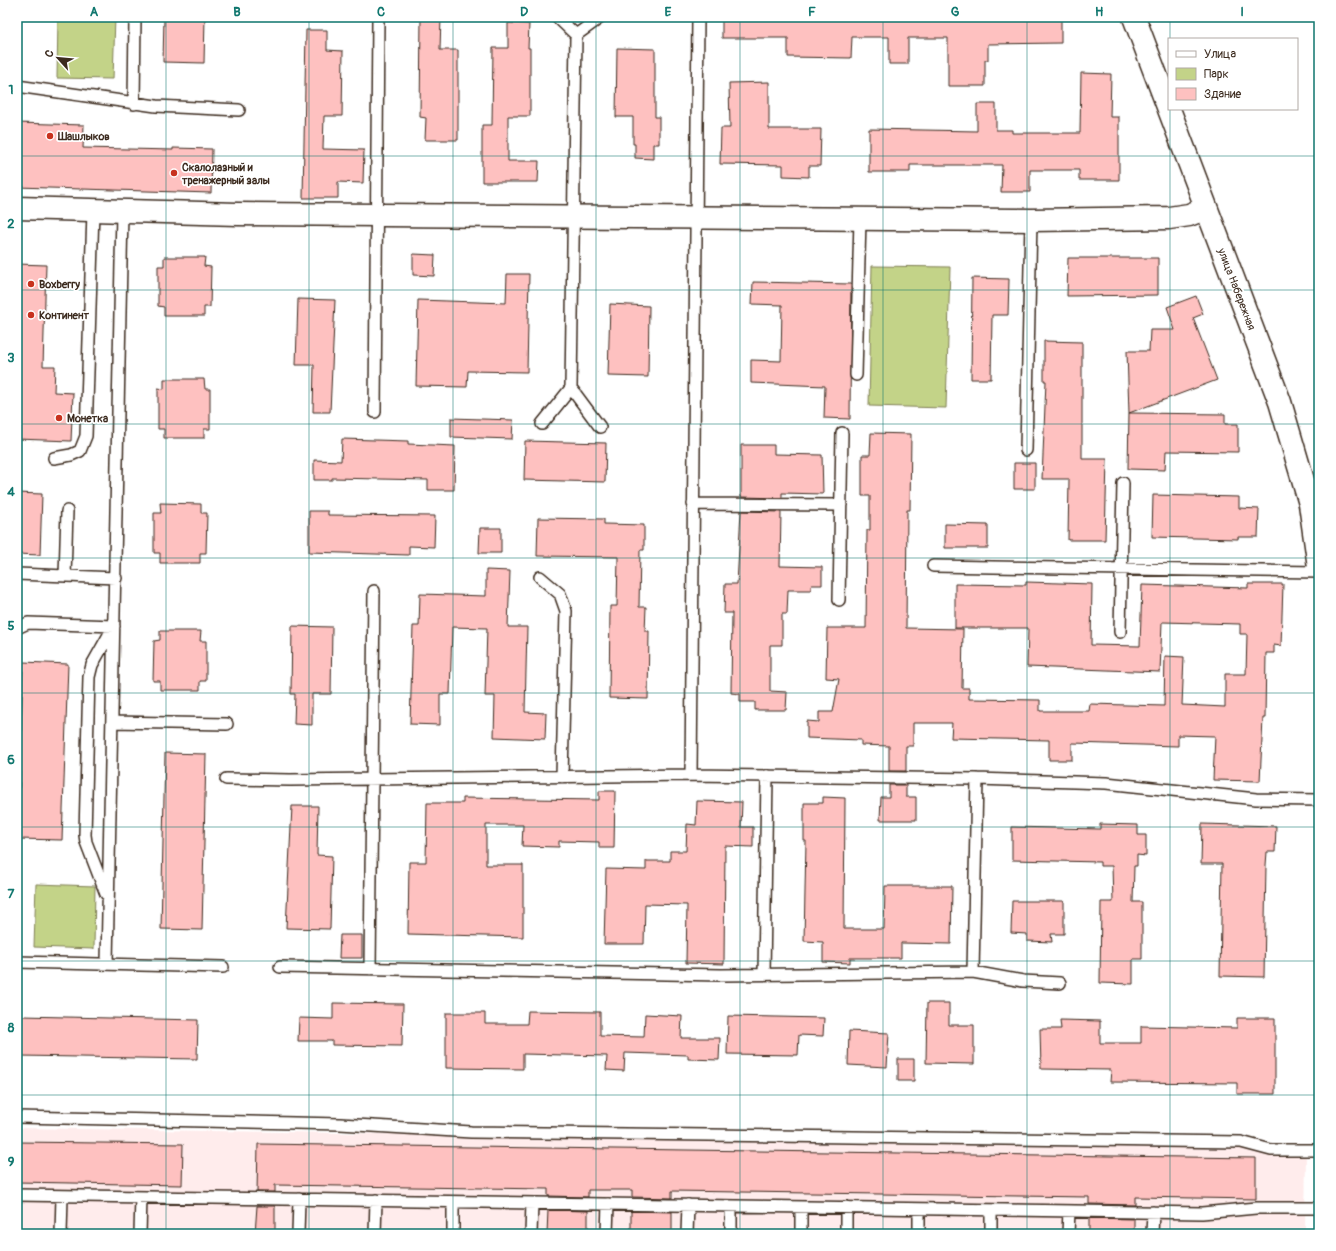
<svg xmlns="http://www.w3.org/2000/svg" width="1336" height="1251" font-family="Pangolin,sans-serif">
<rect width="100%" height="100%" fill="#fff"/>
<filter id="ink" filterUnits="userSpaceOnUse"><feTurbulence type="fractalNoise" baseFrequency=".025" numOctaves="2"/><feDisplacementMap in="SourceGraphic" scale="8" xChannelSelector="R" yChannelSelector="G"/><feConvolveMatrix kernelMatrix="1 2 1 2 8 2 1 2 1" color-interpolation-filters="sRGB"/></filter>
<g filter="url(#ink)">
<path fill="#ffecec" d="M 17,1128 L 1306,1148 L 1305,1234 L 17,1234 Z"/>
<path fill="#c3d388" stroke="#7f7e53" d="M 58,17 L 115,17 L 113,79 L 57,78 Z
M 872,266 L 950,267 L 946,408 L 869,406 Z
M 36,884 L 95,886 L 94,949 L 34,947 Z"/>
<path fill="#fec1c0" stroke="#3b2a1e" d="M 164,17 L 205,17 L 204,63 L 163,62 Z
M 421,17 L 441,17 L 440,50 L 458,50 L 458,140 L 425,140 L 426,118 L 420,117 Z
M 722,17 L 1061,17 L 1061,43 L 988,44 L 988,60 L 985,60 L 985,86 L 948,86 L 948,38 L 908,38 L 908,64 L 889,64 L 889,37 L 852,37 L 851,58 L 788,57 L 788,38 L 722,38 Z
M 508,23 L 529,24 L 528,48 L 530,48 L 530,116 L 508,116 L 508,161 L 539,161 L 538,182 L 482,182 L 482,125 L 492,125 L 493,48 L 508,48 Z
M 306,30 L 327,30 L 327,50 L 343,51 L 342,116 L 324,116 L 323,149 L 364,150 L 363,183 L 338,182 L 338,198 L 303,198 Z
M 617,48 L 655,49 L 655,117 L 659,117 L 659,144 L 653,144 L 653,159 L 635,158 L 635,144 L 633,144 L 633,117 L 616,117 Z
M 1081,73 L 1111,74 L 1110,117 L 1119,117 L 1119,180 L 1079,180 L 1079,170 L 1030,170 L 1030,192 L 1001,192 L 1002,165 L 910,165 L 910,172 L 869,172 L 869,129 L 977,131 L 977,104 L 996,104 L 996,130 L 1012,130 L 1012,133 L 1080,133 Z
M 769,82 L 769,129 L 821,129 L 820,166 L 809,166 L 809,177 L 783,176 L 783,165 L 720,164 L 721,128 L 730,128 L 729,83 Z
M 17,123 L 84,125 L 83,148 L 173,150 L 173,148 L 212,149 L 211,193 L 17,187 Z
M 413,254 L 435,255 L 434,276 L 413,275 Z
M 164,257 L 205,257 L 204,266 L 211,267 L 210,307 L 204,307 L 204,316 L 164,316 L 164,307 L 158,306 L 158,266 L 164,266 Z
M 1068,258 L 1158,258 L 1158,295 L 1067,296 Z
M 17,264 L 46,265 L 43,366 L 55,366 L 54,392 L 73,393 L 71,441 L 17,439 Z
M 507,274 L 529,274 L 527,372 L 468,371 L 467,387 L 416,386 L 418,300 L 506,303 Z
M 972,278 L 1009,279 L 1008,315 L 992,315 L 991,379 L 971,379 Z
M 753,282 L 851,284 L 850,419 L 824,418 L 825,386 L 751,383 L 751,360 L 781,361 L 782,305 L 752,304 Z
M 1196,296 L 1203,314 L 1193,318 L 1217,380 L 1129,413 L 1127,351 L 1149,351 L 1150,330 L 1175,330 L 1167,307 Z
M 298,299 L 335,300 L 330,412 L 313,412 L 314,365 L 296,365 Z
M 610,304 L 649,306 L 648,377 L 608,376 Z
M 1044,341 L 1082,342 L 1082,459 L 1107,459 L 1105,540 L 1068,540 L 1069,479 L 1042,479 L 1046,381 L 1044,381 Z
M 164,379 L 204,379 L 205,389 L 210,389 L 210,429 L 204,429 L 204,438 L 164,438 L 164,429 L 158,429 L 158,388 L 164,389 Z
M 1129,413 L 1225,414 L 1225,424 L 1238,424 L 1238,452 L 1166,451 L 1165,470 L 1128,469 Z
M 451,418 L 513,420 L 512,439 L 451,437 Z
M 871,433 L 911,434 L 910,510 L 907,510 L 906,628 L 963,629 L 962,688 L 969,688 L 969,699 L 1040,700 L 1040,711 L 1089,711 L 1090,704 L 1164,706 L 1165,656 L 1184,657 L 1182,705 L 1225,707 L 1225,674 L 1246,674 L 1247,634 L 1240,634 L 1240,624 L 1162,622 L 1160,672 L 1027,667 L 1028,628 L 955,628 L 955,584 L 1026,585 L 1026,582 L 1092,584 L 1091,645 L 1140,646 L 1142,585 L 1248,588 L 1248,584 L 1283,584 L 1281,646 L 1274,645 L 1274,653 L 1266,653 L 1265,718 L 1263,718 L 1260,781 L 1213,780 L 1215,736 L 1178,735 L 1178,746 L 1072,743 L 1072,760 L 1049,760 L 1049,740 L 951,738 L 952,723 L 913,723 L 913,746 L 906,746 L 906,771 L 889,771 L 889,746 L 861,745 L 861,740 L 807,738 L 807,721 L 819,722 L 819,712 L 833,712 L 839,679 L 826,678 L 827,628 L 866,628 L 867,530 L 870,530 L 870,496 L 862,496 L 862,455 L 870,455 Z
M 342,439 L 408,441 L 408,444 L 455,446 L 454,490 L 428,490 L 428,480 L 332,478 L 332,480 L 314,480 L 314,460 L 341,461 Z
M 525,441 L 606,443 L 605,482 L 524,480 Z
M 741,445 L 774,445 L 774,454 L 822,455 L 823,494 L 782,493 L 782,498 L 741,497 Z
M 1014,463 L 1035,463 L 1035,489 L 1014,489 Z
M 17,493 L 42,494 L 40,555 L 17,554 Z
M 1153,495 L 1239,497 L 1239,508 L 1259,509 L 1258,537 L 1238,537 L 1238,539 L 1152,537 Z
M 160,503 L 201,504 L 201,513 L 207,513 L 206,553 L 200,553 L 200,563 L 160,563 L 160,553 L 154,553 L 154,513 L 161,513 Z
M 309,511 L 328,511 L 328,515 L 435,516 L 434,547 L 409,546 L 409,555 L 309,552 Z
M 741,511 L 781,512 L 780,566 L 822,567 L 822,585 L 811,585 L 811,590 L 788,590 L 787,614 L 782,614 L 782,645 L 770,645 L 770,691 L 787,692 L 786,710 L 755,710 L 755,702 L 740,702 L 740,694 L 731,693 L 732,613 L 724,613 L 725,584 L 737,584 Z
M 538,518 L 604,519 L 604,524 L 644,525 L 644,550 L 640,550 L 639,607 L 646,607 L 645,631 L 649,631 L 648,699 L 609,698 L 610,606 L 617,606 L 618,557 L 537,556 Z
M 945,524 L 988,525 L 988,548 L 945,548 Z
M 480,528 L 501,528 L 501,553 L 479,553 Z
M 486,570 L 510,571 L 508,627 L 527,627 L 525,712 L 546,713 L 545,739 L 494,737 L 495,696 L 485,696 L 487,628 L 452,627 L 450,694 L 440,694 L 440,725 L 410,724 L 413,626 L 419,626 L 420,594 L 486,596 Z
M 292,626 L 332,627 L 331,694 L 312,694 L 312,725 L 294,724 L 295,694 L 291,694 Z
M 160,631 L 201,631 L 200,641 L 206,641 L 206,681 L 200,681 L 200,690 L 160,690 L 160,681 L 153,681 L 154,641 L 160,640 Z
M 23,662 L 68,664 L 62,840 L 18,839 Z
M 165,753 L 206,754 L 202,930 L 161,929 Z
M 889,785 L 906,785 L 906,797 L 916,797 L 916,820 L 880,820 L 881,797 L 889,797 Z
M 599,791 L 615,791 L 614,848 L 599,848 L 599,842 L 559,841 L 559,847 L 522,846 L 523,825 L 486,825 L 486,865 L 523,865 L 523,937 L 408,934 L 409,862 L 426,862 L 427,803 L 463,803 L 463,798 L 599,800 Z
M 823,797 L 845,798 L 844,929 L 884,929 L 885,886 L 952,886 L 951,944 L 901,943 L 901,958 L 850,958 L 850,963 L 823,962 L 823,942 L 804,941 L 806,841 L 804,841 L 804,803 L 823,803 Z
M 697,801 L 742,802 L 741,827 L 753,827 L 753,847 L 725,846 L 724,964 L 686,963 L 687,905 L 645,904 L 644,944 L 604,944 L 606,869 L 646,870 L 646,861 L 670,861 L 670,851 L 686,851 L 687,824 L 696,825 Z
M 292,806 L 318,806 L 317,855 L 332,856 L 330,929 L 286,928 Z
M 1100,824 L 1138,825 L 1138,835 L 1146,835 L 1146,856 L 1137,855 L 1137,866 L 1134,866 L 1133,902 L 1142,902 L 1142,959 L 1133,959 L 1133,984 L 1100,983 L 1101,902 L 1113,902 L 1112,866 L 1100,866 L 1100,862 L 1012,860 L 1012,827 L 1100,829 Z
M 1202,824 L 1276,826 L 1275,852 L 1267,852 L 1266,865 L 1264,977 L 1220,976 L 1222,864 L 1201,864 Z
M 1012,901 L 1064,901 L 1064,934 L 1051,934 L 1052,942 L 1027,941 L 1027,934 L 1011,933 Z
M 340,935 L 362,935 L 362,958 L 339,958 Z
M 333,1003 L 403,1004 L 402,1046 L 332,1045 L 332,1041 L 298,1041 L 299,1018 L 333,1019 Z
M 927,1003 L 949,1003 L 949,1025 L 974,1025 L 974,1064 L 926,1063 Z
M 528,1011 L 600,1012 L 600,1036 L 644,1037 L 645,1014 L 682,1016 L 681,1038 L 720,1038 L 719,1060 L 688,1059 L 688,1055 L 625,1053 L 624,1071 L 606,1070 L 607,1056 L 523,1054 L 523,1069 L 446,1068 L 446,1013 L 485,1013 L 485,1024 L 527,1024 Z
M 22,1016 L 198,1020 L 197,1059 L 21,1056 Z
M 728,1016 L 824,1018 L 823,1036 L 799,1035 L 798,1055 L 727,1054 Z
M 1237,1018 L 1275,1018 L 1275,1094 L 1237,1094 L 1237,1083 L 1110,1082 L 1111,1070 L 1041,1069 L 1040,1029 L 1061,1029 L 1060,1020 L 1100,1021 L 1100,1043 L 1141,1043 L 1141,1026 L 1237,1028 Z
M 849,1031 L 889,1033 L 887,1067 L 848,1065 Z
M 898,1059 L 914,1059 L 914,1081 L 898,1081 Z
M 17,1142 L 183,1144 L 182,1185 L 17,1182 Z
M 258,1144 L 1256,1158 L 1256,1199 L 1135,1197 L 1135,1205 L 1089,1204 L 1089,1197 L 672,1191 L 672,1198 L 632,1197 L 632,1190 L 588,1190 L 588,1197 L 548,1196 L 548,1189 L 275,1185 L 275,1192 L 257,1192 Z
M 257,1206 L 275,1206 L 275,1234 L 255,1234 Z
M 548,1210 L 588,1211 L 588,1234 L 547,1234 Z
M 631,1211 L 672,1212 L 672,1234 L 631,1234 Z
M 1089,1218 L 1134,1219 L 1134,1234 L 1089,1234 Z"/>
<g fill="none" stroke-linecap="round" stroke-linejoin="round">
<g stroke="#3b2a1e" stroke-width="14">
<path id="service" d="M 557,17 L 576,35
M 17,86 L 156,106 L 239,110
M 134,104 L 135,17
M 856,375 L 860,219
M 375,412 L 378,17
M 542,424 L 571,388
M 600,427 L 571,388 L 576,35 L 601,17
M 1026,450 L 1031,220
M 54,458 L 71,455 L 80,451 L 86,436 L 93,211
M 693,504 L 841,505
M 933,566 L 1319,572
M 17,574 L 116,578
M 65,576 L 67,511
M 540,577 L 560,594 L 566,611 L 562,777
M 839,600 L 842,433
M 17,628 L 28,623 L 114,626 L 92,665 L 89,677 L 85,835 L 86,842 L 106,894
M 1120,632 L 1123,483
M 112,722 L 227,724
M 691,775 L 698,17
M 226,779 L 290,780 L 691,775 L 977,779 L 1106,783 L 1256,799 L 1319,800
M 977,779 L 973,972 L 1023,981 L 1060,983
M 17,962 L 223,967
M 107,963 L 122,212
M 280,967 L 721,975 L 973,972
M 370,969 L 374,591
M 764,974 L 767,776
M 17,1117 L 340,1124 L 471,1132 L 1241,1142 L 1271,1150 L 1319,1150
M 17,1195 L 1202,1213 L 1256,1208 L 1319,1208
M 61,1234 L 62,1196
M 140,1234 L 141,1197
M 298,1234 L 299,1199
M 375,1234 L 376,1200
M 453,1234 L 453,1202
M 531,1234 L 532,1203
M 607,1234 L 608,1204
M 687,1234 L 688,1205
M 731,1234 L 731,1206
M 801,1234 L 801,1207
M 846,1234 L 846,1207
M 919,1234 L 919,1209
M 991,1234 L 991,1210
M 1068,1234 L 1069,1211
M 1152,1234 L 1153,1212"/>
</g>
<g stroke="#3b2a1e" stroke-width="25">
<path id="minor" d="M 1134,17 L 1280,402 L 1310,504 L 1319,567
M 17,208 L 238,214 L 1031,220 L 1169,218 L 1189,215 L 1206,208"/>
</g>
<use href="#service" stroke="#fff" stroke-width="11"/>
<use href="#minor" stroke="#fff" stroke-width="22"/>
</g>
</g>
<path fill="none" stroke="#0f766e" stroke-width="1" stroke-opacity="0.55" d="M 166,17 L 166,1234M 309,17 L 309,1234M 453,17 L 453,1234M 596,17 L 596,1234M 740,17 L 740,1234M 883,17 L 883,1234M 1027,17 L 1027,1234M 1170,17 L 1170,39M 1170,109 L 1170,1234M 17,156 L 1319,156M 17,290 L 1319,290M 17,424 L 1319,424M 17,558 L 1319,558M 17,693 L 1319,693M 17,827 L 1319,827M 17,961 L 1319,961M 17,1095 L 1319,1095"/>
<g fill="#c8321e" stroke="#fff" stroke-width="1.5">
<circle cx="50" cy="136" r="4"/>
<circle cx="174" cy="173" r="4"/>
<circle cx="31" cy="284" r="4"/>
<circle cx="31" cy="315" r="4"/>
<circle cx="59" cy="418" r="4"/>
</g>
<g text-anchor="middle" stroke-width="3.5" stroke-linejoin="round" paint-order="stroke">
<g font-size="11" font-weight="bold" fill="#3b2a1e" stroke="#fff" text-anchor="start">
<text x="58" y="140">Шашлыков</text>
<text x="182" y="171">Скалолазный и<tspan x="182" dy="13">тренажерный залы</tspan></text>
<text x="39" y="288">Boxberry</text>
<text x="39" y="319">Континент</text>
<text x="67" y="422">Монетка</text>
</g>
<g font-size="11" fill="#3b2a1e" stroke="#fff">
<text transform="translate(1237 289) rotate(69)" y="4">улица Набережная</text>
</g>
</g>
<rect width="1336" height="1251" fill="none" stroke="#fff" stroke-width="44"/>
<rect x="1168" y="38" width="130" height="72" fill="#ffffff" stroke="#b1aaa5"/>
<rect x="1176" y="51" width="20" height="6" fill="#ffffff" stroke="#b1aaa5"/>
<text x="1204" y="58" font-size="12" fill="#3b2a1e">Улица</text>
<rect x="1176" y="68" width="20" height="12" fill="#c3d388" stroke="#b1aaa5"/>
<text x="1204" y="78" font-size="12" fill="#3b2a1e">Парк</text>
<rect x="1176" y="88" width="20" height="12" fill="#fec1c0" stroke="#b1aaa5"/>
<text x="1204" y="98" font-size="12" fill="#3b2a1e">Здание</text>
<g transform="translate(58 58) rotate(297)" stroke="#ffffff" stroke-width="3" paint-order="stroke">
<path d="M0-3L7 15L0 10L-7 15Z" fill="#3b2a1e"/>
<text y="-6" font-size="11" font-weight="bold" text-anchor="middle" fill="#3b2a1e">С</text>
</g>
<rect x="22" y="22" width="1292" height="1207" fill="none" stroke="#0f766e" stroke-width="1.5"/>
<g font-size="13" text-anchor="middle" font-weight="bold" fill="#0f766e">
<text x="94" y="16">A</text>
<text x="237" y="16">B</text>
<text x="381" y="16">C</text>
<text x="524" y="16">D</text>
<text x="668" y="16">E</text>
<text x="812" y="16">F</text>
<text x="955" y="16">G</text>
<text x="1099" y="16">H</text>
<text x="1242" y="16">I</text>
<text x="11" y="94">1</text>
<text x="11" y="228">2</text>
<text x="11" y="362">3</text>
<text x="11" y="496">4</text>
<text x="11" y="630">5</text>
<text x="11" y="764">6</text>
<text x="11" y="898">7</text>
<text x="11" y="1032">8</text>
<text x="11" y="1166">9</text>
</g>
</svg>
